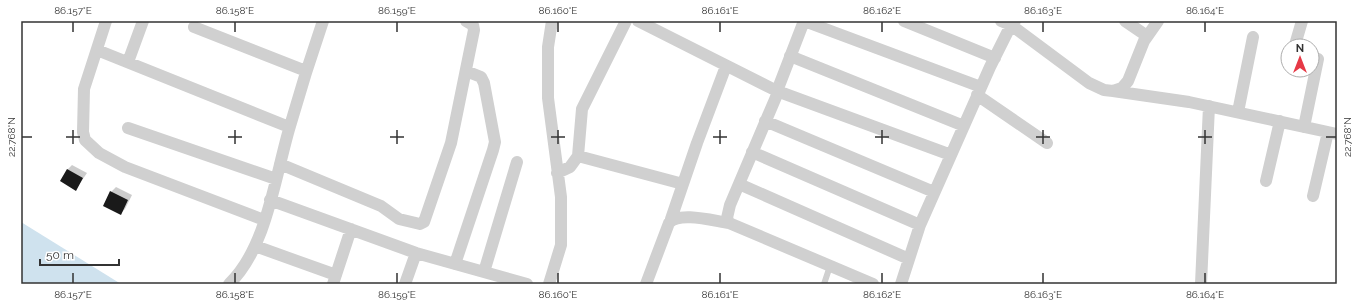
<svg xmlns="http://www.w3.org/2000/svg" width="1358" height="305" font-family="Raleway,sans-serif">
<rect width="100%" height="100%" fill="#fff"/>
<path fill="#cfe2ee" d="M 21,222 L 121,284 L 21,284 Z"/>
<path fill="#0003" d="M 72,165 L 87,173 L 76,189 L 67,170 Z
M 116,187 L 132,195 L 125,209 L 121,213 L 111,192 Z"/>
<path fill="#1a1a1a" d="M 67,169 L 83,178 L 76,191 L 60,181 Z
M 110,191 L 128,200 L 121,215 L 103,206 Z"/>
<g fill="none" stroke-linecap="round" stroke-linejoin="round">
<path stroke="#d0d0d0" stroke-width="6" d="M 824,284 L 830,266"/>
<path stroke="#d0d0d0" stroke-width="12" d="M 106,21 L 84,89 L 83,132 L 85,140 L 99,153 L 125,167 L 264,220
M 638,21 L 777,91 L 776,97 L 730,205 L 727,218 L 729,223 L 873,284
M 904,21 L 995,58
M 1001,21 L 1011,25 L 1089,83 L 1104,90 L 1113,91 L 1122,88 L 1128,81 L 1144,41 L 1158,21
M 1125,21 L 1147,36
M 194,27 L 306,71
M 1295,45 L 1302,21
M 97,50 L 289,127
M 790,56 L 964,126
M 128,62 L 143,21
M 1113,91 L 1189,102 L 1337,134
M 977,95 L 1047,143
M 1238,112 L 1253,37
M 765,121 L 934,192
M 1304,127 L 1318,59
M 128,128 L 276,179
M 752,152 L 920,225
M 951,155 L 777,91 L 804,21 L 981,87
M 578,156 L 683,184
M 280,164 L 381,206 L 399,219 L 420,224 L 424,222 L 451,143 L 474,30 L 473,25 L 466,21
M 557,173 L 570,167 L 578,156 L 582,109 L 626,21
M 1266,181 L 1280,121
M 739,184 L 909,259
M 1313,196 L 1328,132
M 270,200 L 416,253 L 527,284
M 671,219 L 697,143 L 726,66
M 255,246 L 336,275
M 455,264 L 493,150 L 495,142 L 484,83 L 481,77 L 466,71
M 484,272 L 517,162
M 229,284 C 267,248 275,176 290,126 C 300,91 311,56 323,21
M 333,284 L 351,229
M 405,284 L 416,253
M 549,284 L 561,245 L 561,197 L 548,98 L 548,47 L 552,21
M 646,284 L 669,223 C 679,211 714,221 729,223
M 901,284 L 920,225 L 990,67 L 1011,25 L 1015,21
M 1201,284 L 1209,106"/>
</g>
<path fill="none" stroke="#333" stroke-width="1.5" d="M 73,22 L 73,32M 235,22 L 235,32M 397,22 L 397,32M 558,22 L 558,32M 720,22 L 720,32M 882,22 L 882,32M 1043,22 L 1043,32M 1205,22 L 1205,32M 73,130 L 73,144M 235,130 L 235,144M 397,130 L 397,144M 558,130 L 558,144M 720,130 L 720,144M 882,130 L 882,144M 1043,130 L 1043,144M 1205,130 L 1205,144M 22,137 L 32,137M 66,137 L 80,137M 228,137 L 242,137M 390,137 L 404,137M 551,137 L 565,137M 713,137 L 727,137M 875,137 L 889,137M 1036,137 L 1050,137M 1198,137 L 1212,137M 1326,137 L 1336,137M 73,273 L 73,283M 235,273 L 235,283M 397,273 L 397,283M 558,273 L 558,283M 720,273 L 720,283M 882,273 L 882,283M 1043,273 L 1043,283M 1205,273 L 1205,283"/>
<rect width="1358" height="305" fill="none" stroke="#ffffff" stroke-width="44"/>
<g transform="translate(1300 58)"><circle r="19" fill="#ffffff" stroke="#adadad"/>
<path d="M0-3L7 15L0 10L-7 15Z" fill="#e63946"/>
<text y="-6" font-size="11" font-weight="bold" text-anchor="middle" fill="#333333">N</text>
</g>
<path d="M40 259v6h79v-6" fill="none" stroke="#333333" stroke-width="2"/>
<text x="46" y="259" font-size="12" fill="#333333" stroke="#ffffff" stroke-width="3" paint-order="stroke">50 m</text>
<rect x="22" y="22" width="1314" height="261" fill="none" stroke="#333" stroke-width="1.5"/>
<g font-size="10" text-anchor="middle" fill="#333">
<text x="73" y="14">86.157°E</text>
<text x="235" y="14">86.158°E</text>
<text x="397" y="14">86.159°E</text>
<text x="558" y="14">86.160°E</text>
<text x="720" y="14">86.161°E</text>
<text x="882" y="14">86.162°E</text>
<text x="1043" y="14">86.163°E</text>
<text x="1205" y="14">86.164°E</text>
<text transform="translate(11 137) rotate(-90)" y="4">22.768°N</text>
<text transform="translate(1347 137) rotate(-90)" y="4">22.768°N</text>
<text x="73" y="298">86.157°E</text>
<text x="235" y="298">86.158°E</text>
<text x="397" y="298">86.159°E</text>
<text x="558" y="298">86.160°E</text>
<text x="720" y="298">86.161°E</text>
<text x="882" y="298">86.162°E</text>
<text x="1043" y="298">86.163°E</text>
<text x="1205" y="298">86.164°E</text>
</g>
</svg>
